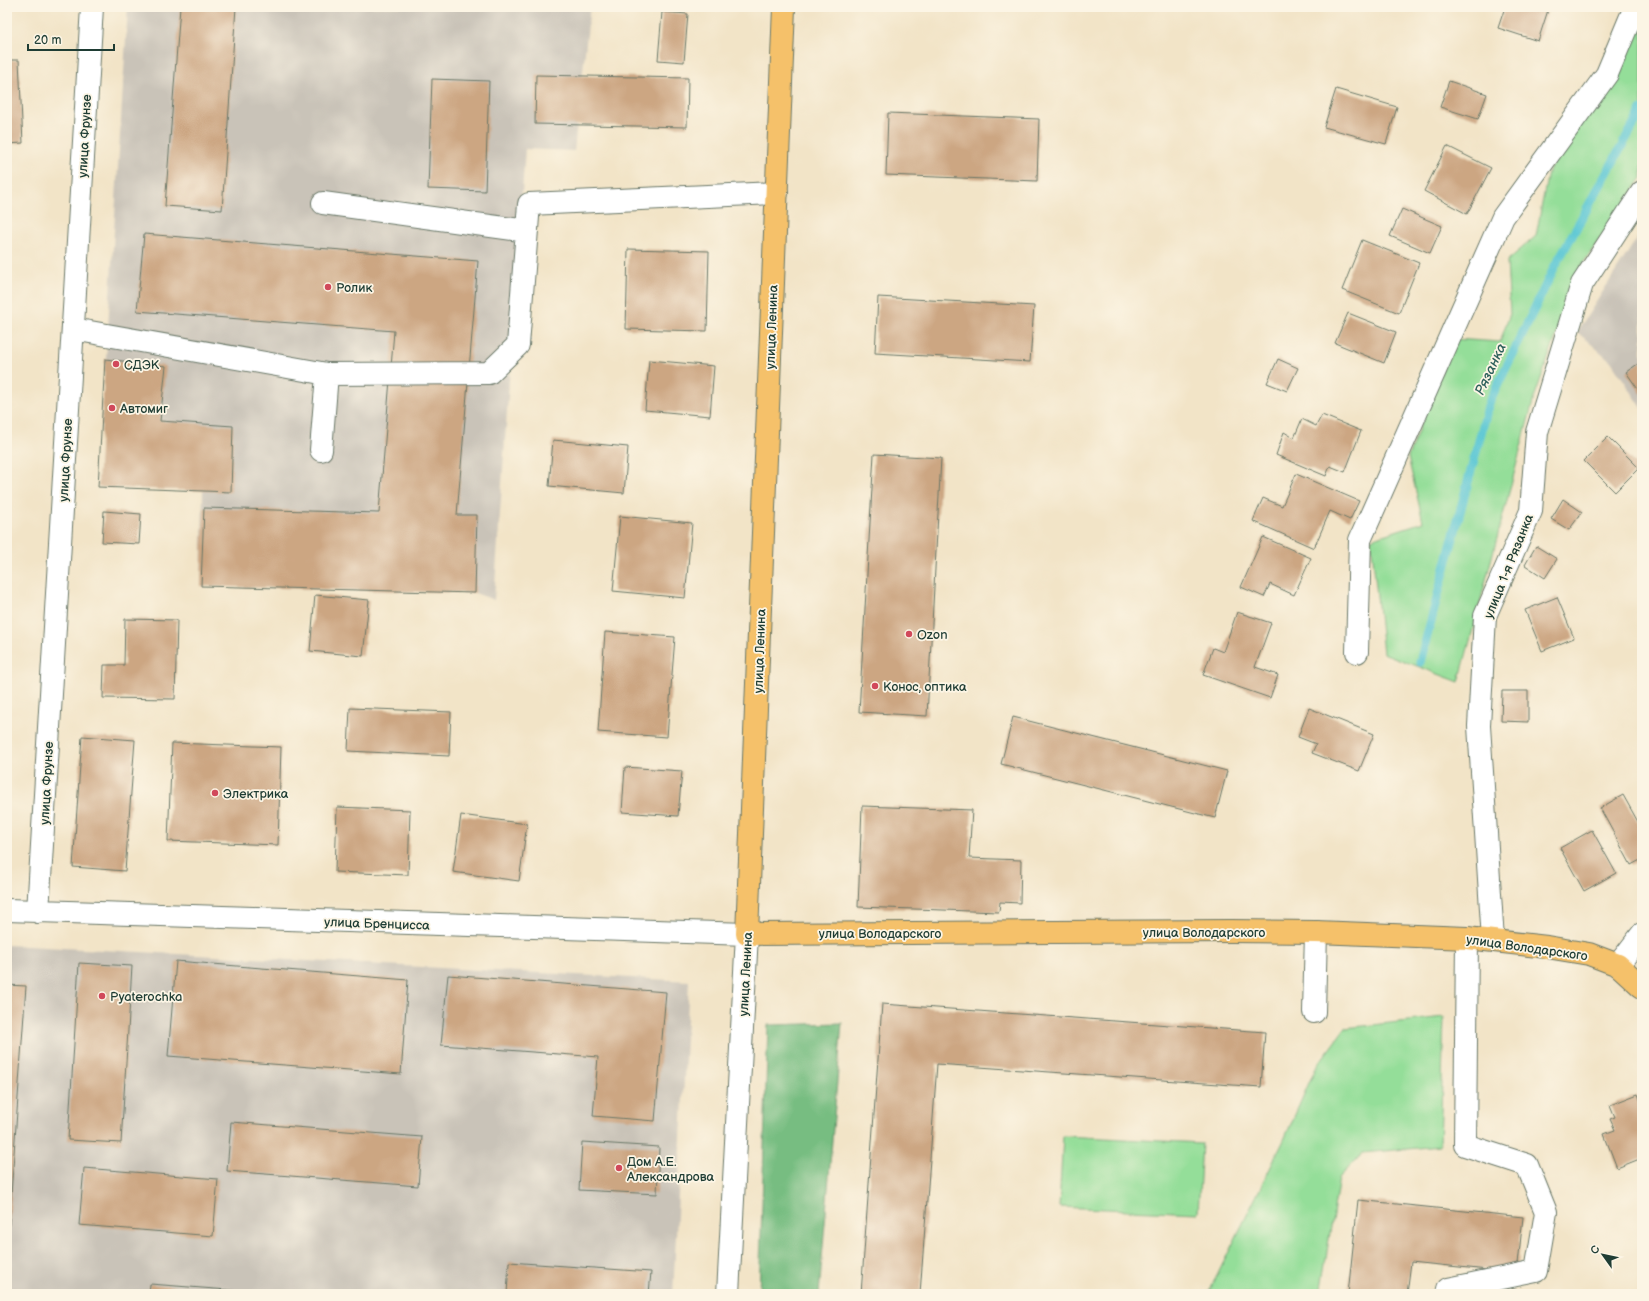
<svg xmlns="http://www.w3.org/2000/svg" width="1649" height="1301" font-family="'Balsamiq Sans',sans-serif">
<rect width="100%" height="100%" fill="#fcf5e5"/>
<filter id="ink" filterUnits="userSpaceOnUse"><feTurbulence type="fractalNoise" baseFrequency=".025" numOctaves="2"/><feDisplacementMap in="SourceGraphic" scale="8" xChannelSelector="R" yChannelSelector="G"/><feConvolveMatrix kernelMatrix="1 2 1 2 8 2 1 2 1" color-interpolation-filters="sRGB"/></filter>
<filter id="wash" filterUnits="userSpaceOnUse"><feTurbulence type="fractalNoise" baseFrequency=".012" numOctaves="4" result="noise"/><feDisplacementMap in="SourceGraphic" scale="16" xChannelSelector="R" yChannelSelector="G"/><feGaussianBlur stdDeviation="0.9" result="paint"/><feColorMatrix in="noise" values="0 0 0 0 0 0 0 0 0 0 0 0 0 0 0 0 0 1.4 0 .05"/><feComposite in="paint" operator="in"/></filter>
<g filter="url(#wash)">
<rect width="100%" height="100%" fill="#f2e4c7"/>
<path fill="#c9c3b8" d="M 128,7 L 590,7 L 574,151 L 525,149 L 494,600 L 475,593 L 201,586 L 203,491 L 98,487 Z
M 1642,234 L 1642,408 L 1611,361 L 1577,332 L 1639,235 Z
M 7,945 L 689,981 L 673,1294 L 7,1294 Z"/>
<path fill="#94de99" stroke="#5a8e66" d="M 1642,12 L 1642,178 L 1581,266 L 1534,398 L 1459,682 L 1383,653 L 1371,539 L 1423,522 L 1408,457 L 1454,339 L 1500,342 L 1510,314 L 1507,261 L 1536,236 L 1548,172 Z
M 1444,1017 L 1440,1146 L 1363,1153 L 1339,1178 L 1320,1294 L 1208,1294 L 1283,1142 L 1316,1067 L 1345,1028 Z
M 1063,1136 L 1202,1143 L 1198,1213 L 1059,1207 Z"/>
<path fill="#77bd81" stroke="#4b7d5a" d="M 842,1023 L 819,1294 L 759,1294 L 768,1025 Z"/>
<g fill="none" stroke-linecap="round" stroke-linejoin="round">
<path stroke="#5bc7d4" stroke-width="9" d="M 1420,662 L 1489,403 L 1555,266 L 1642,110"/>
</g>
<g id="blocks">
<path fill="#cca682" d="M 180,7 L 236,7 L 222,210 L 165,206 Z
M 1505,7 L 1549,7 L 1538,41 L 1498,28 Z
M 662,12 L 688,14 L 684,62 L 658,60 Z
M 7,60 L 19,60 L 23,143 L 7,144 Z
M 536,75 L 688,78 L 687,127 L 535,124 Z
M 432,79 L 489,81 L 485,191 L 428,189 Z
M 1449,81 L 1487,94 L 1478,119 L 1440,107 Z
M 1336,89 L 1397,107 L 1386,144 L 1324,127 Z
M 888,113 L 1039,119 L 1037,181 L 886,175 Z
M 1447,146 L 1491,168 L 1467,214 L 1424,191 Z
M 1402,209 L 1442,226 L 1430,253 L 1390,236 Z
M 144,234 L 478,261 L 457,515 L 477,515 L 475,593 L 201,586 L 204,508 L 379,513 L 394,331 L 137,311 Z
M 1362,240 L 1419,263 L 1399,313 L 1342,290 Z
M 628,249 L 709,251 L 707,331 L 626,329 Z
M 878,297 L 1034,306 L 1030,362 L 875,353 Z
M 1348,313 L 1396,332 L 1384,363 L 1335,343 Z
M 105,359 L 166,366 L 160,421 L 233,426 L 231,492 L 98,487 Z
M 1278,359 L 1298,368 L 1287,391 L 1267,383 Z
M 649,360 L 714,366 L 710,416 L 645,410 Z
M 1642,361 L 1642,395 L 1626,372 Z
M 1322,415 L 1361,431 L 1345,472 L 1330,466 L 1326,476 L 1276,455 L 1284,432 L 1294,438 L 1302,419 L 1316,426 Z
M 1608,437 L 1639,468 L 1615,492 L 1584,461 Z
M 553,440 L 628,447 L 624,493 L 549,486 Z
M 874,454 L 941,458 L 927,716 L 859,712 Z
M 1296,474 L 1359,501 L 1350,520 L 1330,511 L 1314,548 L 1253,521 L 1263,498 L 1282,506 Z
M 1563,499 L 1582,512 L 1569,530 L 1551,519 Z
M 104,511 L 141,514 L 139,544 L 102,542 Z
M 620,516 L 692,523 L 685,598 L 613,591 Z
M 1263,537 L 1311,558 L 1294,595 L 1270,584 L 1264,597 L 1241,587 Z
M 1536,546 L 1557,559 L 1545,578 L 1525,565 Z
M 315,595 L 369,600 L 363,656 L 310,651 Z
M 1557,597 L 1574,638 L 1542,651 L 1525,610 Z
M 1237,612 L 1271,623 L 1255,667 L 1278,675 L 1270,698 L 1203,675 L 1213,648 L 1223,652 Z
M 125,619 L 177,620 L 175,699 L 103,698 L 104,665 L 124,665 Z
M 605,632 L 675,637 L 667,737 L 598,732 Z
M 1502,691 L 1528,691 L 1528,722 L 1501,721 Z
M 350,708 L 451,712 L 449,756 L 348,751 Z
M 1309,708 L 1374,734 L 1359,771 L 1312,753 L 1316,744 L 1298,737 Z
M 1013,717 L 1227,771 L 1215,818 L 1001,764 Z
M 82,736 L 135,740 L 125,871 L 73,867 Z
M 172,743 L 281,747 L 278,845 L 168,841 Z
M 625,767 L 682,771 L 678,816 L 622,812 Z
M 1623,795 L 1642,829 L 1642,859 L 1631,865 L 1600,808 Z
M 862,806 L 972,810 L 969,858 L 1021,860 L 1020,903 L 1000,902 L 999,912 L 858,907 Z
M 337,807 L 410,810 L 408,875 L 335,872 Z
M 461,815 L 527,824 L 519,881 L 453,872 Z
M 1592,830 L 1616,873 L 1584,891 L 1560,848 Z
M 176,961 L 408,980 L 401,1074 L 168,1056 Z
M 79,963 L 132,966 L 121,1143 L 68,1140 Z
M 448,975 L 666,992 L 655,1121 L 593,1116 L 598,1057 L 441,1045 Z
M 7,985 L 26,986 L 8,1237 L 7,1237 Z
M 882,1004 L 1265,1032 L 1261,1087 L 937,1064 L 920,1294 L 861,1294 Z
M 1638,1094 L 1642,1105 L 1642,1158 L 1617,1168 L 1604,1134 L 1615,1130 L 1610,1119 L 1615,1117 L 1610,1105 Z
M 231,1122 L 422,1137 L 418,1186 L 227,1171 Z
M 582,1142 L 659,1147 L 657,1194 L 579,1190 Z
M 84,1168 L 218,1179 L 213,1236 L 79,1225 Z
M 1358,1200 L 1523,1217 L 1517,1273 L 1411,1262 L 1407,1294 L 1348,1294 Z
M 509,1262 L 651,1272 L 649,1294 L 507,1294 Z
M 150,1284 L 267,1293 L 267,1294 L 149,1294 Z"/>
</g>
</g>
<g filter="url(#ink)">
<use href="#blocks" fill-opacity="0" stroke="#697767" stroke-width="1"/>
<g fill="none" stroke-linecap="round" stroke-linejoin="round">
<g stroke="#697767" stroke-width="24">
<path id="minor" d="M 323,203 L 527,231
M 73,329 L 327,374 L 321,450
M 327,374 L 489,373 L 518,345 L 529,204 L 777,193
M 1357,652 L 1360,540 L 1503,217 L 1607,74 L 1635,7
M 7,910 L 747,934 L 728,1294
M 38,912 L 92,7
M 1493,940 L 1479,726 L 1485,616 L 1531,511 L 1537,432 L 1582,284 L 1642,192
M 1618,965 L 1642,934
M 1314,1012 L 1316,932
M 1447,1294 L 1448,1289 L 1536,1271 L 1546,1212 L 1527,1165 L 1465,1145 L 1467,938"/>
</g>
<g stroke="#697767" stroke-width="24">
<path id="major" d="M 784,7 L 747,934 L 1231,931 L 1316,932 L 1467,938 L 1547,947 L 1589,954 L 1618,965 L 1642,987"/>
</g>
<use href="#minor" stroke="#fff" stroke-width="22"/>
<use href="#major" stroke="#f5c16b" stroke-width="22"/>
</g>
</g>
<g fill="#d1495b" stroke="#fcf5e5" stroke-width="1.5">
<circle cx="328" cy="287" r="4"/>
<circle cx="116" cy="364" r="4"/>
<circle cx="112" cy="408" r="4"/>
<circle cx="909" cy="634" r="4"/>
<circle cx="875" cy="686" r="4"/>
<circle cx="215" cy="793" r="4"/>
<circle cx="102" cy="996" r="4"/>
<circle cx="619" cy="1168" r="4"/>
</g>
<g text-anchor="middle" stroke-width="3.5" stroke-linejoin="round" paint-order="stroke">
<g font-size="13" fill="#1f3d34" stroke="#fcf5e5">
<text transform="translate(84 136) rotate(-87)" y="5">улица Фрунзе</text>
<text transform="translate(771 327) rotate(-88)" y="5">улица Ленина</text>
<text transform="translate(65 460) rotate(-87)" y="5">улица Фрунзе</text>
<text transform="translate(1508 566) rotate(-68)" y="5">улица 1-я Рязанка</text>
<text transform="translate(759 651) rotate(-88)" y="5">улица Ленина</text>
<text transform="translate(46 783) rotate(-87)" y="5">улица Фрунзе</text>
<text transform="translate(377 923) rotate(2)" y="5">улица Бренцисса</text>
<text x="1204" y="937">улица Володарского</text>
<text x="880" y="938">улица Володарского</text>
<text transform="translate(1527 947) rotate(8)" y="5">улица Володарского</text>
<text transform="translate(745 974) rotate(-87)" y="5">улица Ленина</text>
</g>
<g font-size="13" fill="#1f3d34" stroke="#fcf5e5" text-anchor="start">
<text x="336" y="292">Ролик</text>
<text x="124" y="369">СДЭК</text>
<text x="120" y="413">Автомиг</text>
<text x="917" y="639">Ozon</text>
<text x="883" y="691">Конос, оптика</text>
<text x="223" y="798">Электрика</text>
<text x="110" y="1001">Pyaterochka</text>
<text x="627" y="1166">Дом А.Е.<tspan x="627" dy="15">Александрова</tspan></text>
</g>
<g font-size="14" font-style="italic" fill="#2e605c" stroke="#fcf5e5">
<text transform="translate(1490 369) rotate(-65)" y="5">Рязанка</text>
</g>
</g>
<rect width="1649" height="1301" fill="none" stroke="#fcf5e5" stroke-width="24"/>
<g transform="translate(1603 1255) rotate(303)" stroke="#fcf5e5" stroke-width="3" paint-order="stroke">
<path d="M0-3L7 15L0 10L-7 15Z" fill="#1f3d34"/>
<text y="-6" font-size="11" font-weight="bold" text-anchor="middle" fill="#1f3d34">С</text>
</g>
<path d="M28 44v6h86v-6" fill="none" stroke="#1f3d34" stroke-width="2"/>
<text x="34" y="44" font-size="12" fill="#1f3d34" stroke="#fcf5e5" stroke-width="3" paint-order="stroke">20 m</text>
</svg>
